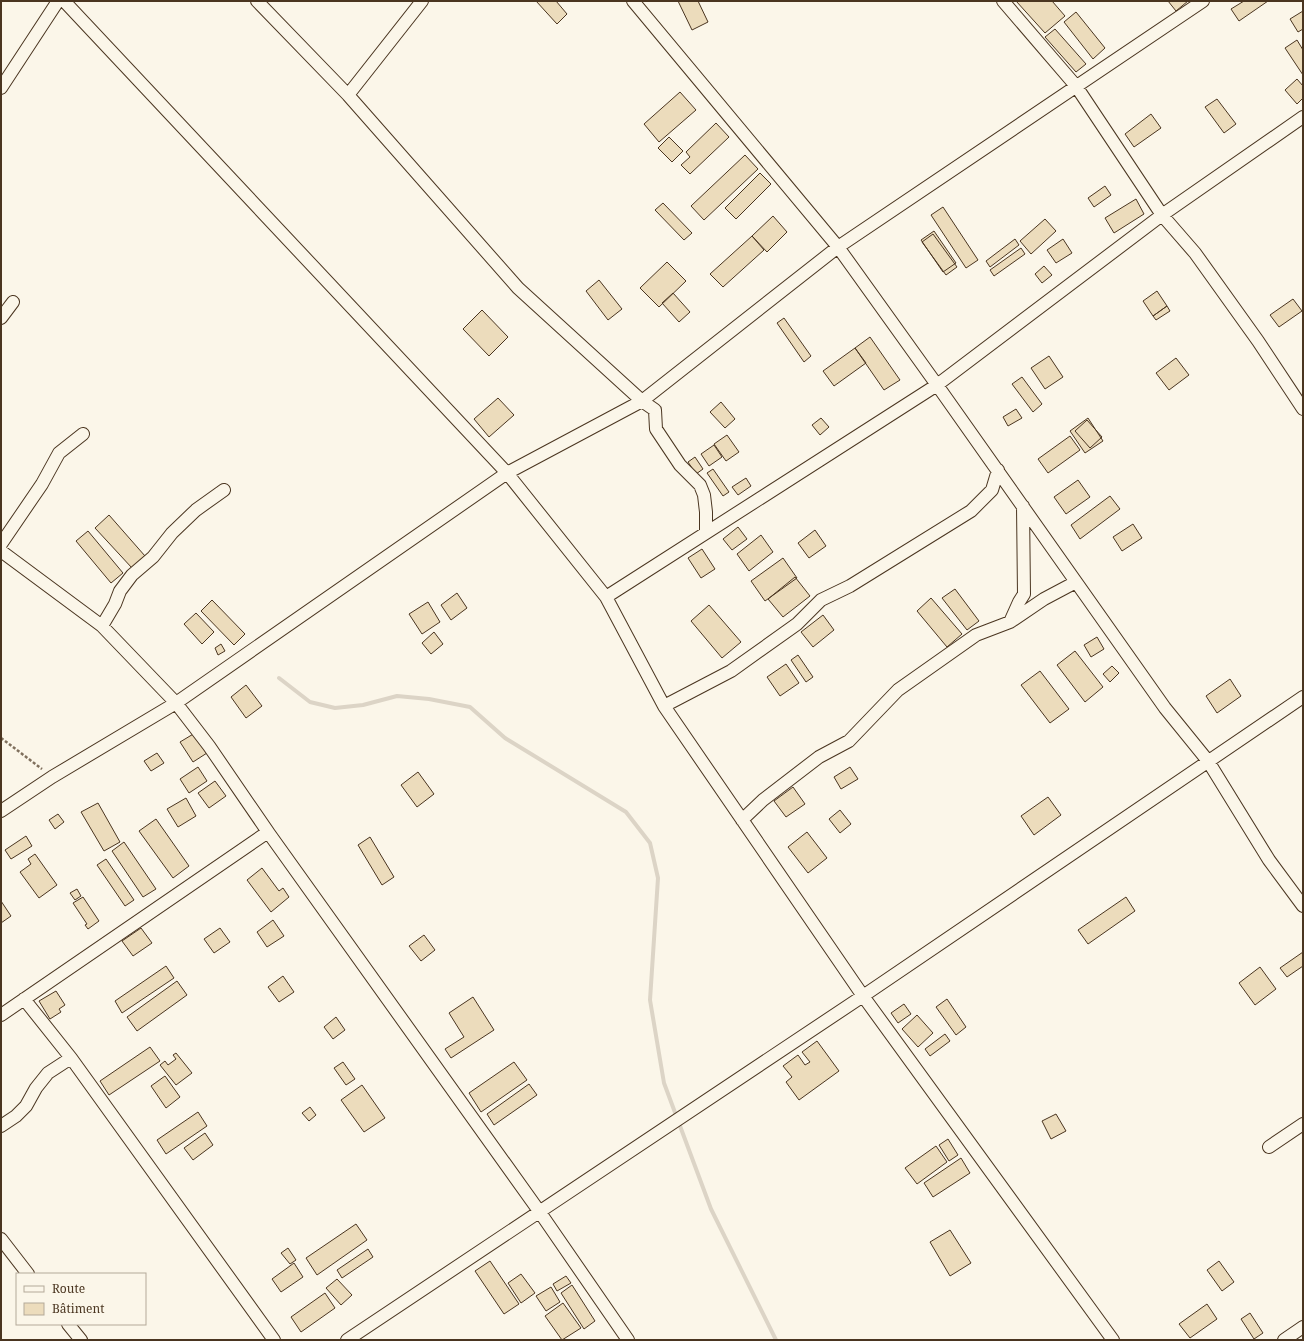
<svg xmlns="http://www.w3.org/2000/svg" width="1304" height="1341" font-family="'Noto Serif',serif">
<rect width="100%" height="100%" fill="#fbf6e9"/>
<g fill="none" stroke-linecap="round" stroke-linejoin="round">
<path stroke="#dcd4c6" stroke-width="4" d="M 279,678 L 310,702 L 335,708 L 363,705 L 397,696 L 429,699 L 470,707 L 505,738 L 626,812 L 650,843 L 658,878 L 650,1000 L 664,1083 L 711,1209 L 776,1340"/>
</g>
<path fill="#ecdcbc" stroke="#4a3520" d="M 536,1 L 556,1 L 567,14 L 557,24 Z
M 678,1 L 698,1 L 708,22 L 692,30 Z
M 1016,1 L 1052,1 L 1065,16 L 1045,33 Z
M 1168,1 L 1188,1 L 1176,11 Z
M 1244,1 L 1268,1 L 1239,21 L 1231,9 Z
M 1303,11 L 1303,29 L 1298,32 L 1290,19 Z
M 1076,12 L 1105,48 L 1093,59 L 1064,22 Z
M 1055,29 L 1086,64 L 1076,72 L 1045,37 Z
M 1297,40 L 1303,50 L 1303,75 L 1285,48 Z
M 1297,79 L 1303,86 L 1303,98 L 1297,104 L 1285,90 Z
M 680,92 L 696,110 L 659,142 L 644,124 Z
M 1217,99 L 1236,124 L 1224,133 L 1205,107 Z
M 1151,114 L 1161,128 L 1134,147 L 1125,134 Z
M 716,123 L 729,137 L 690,174 L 681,165 L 690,157 L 686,152 Z
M 669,137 L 683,151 L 672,162 L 658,148 Z
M 745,155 L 758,169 L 704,220 L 691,206 Z
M 760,173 L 771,184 L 736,219 L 725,208 Z
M 1105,186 L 1111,195 L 1094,207 L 1088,198 Z
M 1136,199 L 1144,214 L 1114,233 L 1105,218 Z
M 663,203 L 692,233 L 684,240 L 655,210 Z
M 943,207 L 978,260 L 966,268 L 931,215 Z
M 773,216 L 787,232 L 767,252 L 752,236 Z
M 1045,219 L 1056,231 L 1031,254 L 1020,241 Z
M 934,231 L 956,263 L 943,272 L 921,240 Z
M 933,234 L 957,267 L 946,275 L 922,242 Z
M 752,236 L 764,250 L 723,287 L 710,274 Z
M 1015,239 L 1019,245 L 990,267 L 986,261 Z
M 1063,239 L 1072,253 L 1056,263 L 1047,250 Z
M 1021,248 L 1025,254 L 994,276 L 990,270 Z
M 667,262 L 686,281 L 659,307 L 640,288 Z
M 1044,266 L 1052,275 L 1042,283 L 1035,274 Z
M 599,280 L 622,309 L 608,320 L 586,291 Z
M 1157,291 L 1167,306 L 1153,316 L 1143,301 Z
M 673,293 L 690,312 L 679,322 L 662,303 Z
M 1293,299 L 1302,311 L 1279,327 L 1270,315 Z
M 1167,306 L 1170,311 L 1156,320 L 1153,316 Z
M 482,310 L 508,337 L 489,356 L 463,329 Z
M 784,318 L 811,356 L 804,362 L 777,323 Z
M 870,337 L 900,380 L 884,390 L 855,348 Z
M 855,348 L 866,363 L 834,386 L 823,371 Z
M 1049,356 L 1063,377 L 1045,389 L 1031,368 Z
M 1176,358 L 1189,375 L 1169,390 L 1156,373 Z
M 1022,377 L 1042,404 L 1033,412 L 1012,384 Z
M 498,398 L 514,415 L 489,437 L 474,419 Z
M 721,402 L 735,419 L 725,428 L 710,412 Z
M 1016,409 L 1022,418 L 1008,426 L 1003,417 Z
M 821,418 L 829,427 L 820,435 L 812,425 Z
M 1088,418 L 1103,441 L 1085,453 L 1070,431 Z
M 1087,420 L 1102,437 L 1090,448 L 1075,431 Z
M 727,435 L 739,452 L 726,461 L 714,444 Z
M 1070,436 L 1080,450 L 1048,473 L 1038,459 Z
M 714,445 L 722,457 L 709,466 L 701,454 Z
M 695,457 L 703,469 L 696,474 L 688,462 Z
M 713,469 L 729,492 L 723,496 L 707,473 Z
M 746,478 L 751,486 L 738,495 L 732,487 Z
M 1078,480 L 1090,497 L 1066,514 L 1054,497 Z
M 1110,496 L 1120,509 L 1080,539 L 1071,525 Z
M 109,515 L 145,556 L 132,568 L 95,528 Z
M 1133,524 L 1142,538 L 1122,551 L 1113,537 Z
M 738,527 L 747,539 L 732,550 L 723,539 Z
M 815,530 L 826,546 L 809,558 L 798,543 Z
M 88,531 L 123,573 L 111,583 L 76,541 Z
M 761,535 L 773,552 L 749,571 L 737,554 Z
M 702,549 L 715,569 L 701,578 L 688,558 Z
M 783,558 L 797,578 L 765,601 L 751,581 Z
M 795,577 L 810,596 L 783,617 L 768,599 Z
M 955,589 L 979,621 L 967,630 L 942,598 Z
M 457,593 L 467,608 L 451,620 L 441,605 Z
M 931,598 L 962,634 L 947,647 L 917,611 Z
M 212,600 L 245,634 L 234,645 L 201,611 Z
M 428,602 L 440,622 L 422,634 L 409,614 Z
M 709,605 L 741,642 L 722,658 L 691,621 Z
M 196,613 L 214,632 L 202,644 L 184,624 Z
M 823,615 L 834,630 L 813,647 L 801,632 Z
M 434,632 L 443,644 L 431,654 L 422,643 Z
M 1097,637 L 1104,649 L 1091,657 L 1084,645 Z
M 221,644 L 225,651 L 218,655 L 215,648 Z
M 1075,651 L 1103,687 L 1085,702 L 1057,665 Z
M 798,655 L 813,677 L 806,682 L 791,660 Z
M 786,664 L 799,683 L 780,696 L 767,677 Z
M 1112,666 L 1119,673 L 1110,682 L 1103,674 Z
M 1040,671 L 1069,709 L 1050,723 L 1021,685 Z
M 1230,679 L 1241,696 L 1217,713 L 1206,696 Z
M 246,685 L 262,706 L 246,718 L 231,697 Z
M 195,733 L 207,753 L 193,762 L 180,742 Z
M 157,753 L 164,763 L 151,771 L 144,761 Z
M 198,767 L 207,781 L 189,793 L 180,779 Z
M 850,767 L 858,779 L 841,789 L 834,777 Z
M 418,772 L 434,794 L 417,807 L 401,785 Z
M 215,781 L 226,796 L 209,808 L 198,793 Z
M 793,787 L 805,804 L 786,817 L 774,801 Z
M 1048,797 L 1061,815 L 1034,835 L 1021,816 Z
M 186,798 L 196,816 L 178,827 L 167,809 Z
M 98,803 L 120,842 L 104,851 L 81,812 Z
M 840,810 L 851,824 L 840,833 L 829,819 Z
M 58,814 L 64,822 L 55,829 L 49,820 Z
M 156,819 L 189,866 L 173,878 L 139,831 Z
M 807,832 L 827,858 L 808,873 L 788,847 Z
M 26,836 L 32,846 L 11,859 L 5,850 Z
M 370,837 L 394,877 L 382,885 L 358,845 Z
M 124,842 L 156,889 L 143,897 L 112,851 Z
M 35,854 L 57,885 L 39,898 L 20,872 L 31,864 L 28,859 Z
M 106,859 L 134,900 L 125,906 L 97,865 Z
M 262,868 L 279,891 L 283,888 L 289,897 L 271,912 L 247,880 Z
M 77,889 L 81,896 L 75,900 L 70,893 Z
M 83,897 L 99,921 L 88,929 L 85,925 L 87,924 L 73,903 Z
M 1126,897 L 1135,911 L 1088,944 L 1078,930 Z
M 1,901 L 11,916 L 1,923 Z
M 273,920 L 284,936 L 267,947 L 257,932 Z
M 141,928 L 152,943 L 133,956 L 122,941 Z
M 220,928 L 230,942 L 214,953 L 204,939 Z
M 424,935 L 435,950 L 421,961 L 409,946 Z
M 1303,952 L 1303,966 L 1287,977 L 1280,968 Z
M 166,966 L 174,978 L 122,1013 L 115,1001 Z
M 1260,967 L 1276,989 L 1255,1005 L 1239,983 Z
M 283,976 L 294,992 L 279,1002 L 268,987 Z
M 177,981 L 187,995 L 137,1031 L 127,1017 Z
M 56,991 L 65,1005 L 59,1009 L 61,1012 L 50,1019 L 39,1001 Z
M 473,997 L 494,1030 L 451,1058 L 445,1049 L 464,1037 L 449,1013 Z
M 947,999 L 966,1027 L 956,1035 L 936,1007 Z
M 904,1004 L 911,1014 L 898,1023 L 891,1013 Z
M 917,1015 L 933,1033 L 918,1047 L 902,1029 Z
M 336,1017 L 345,1030 L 333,1039 L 324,1027 Z
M 945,1034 L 950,1041 L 930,1056 L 925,1049 Z
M 817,1041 L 839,1071 L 799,1100 L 786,1082 L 792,1077 L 783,1066 L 798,1055 L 805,1065 L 810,1062 L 802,1052 Z
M 150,1047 L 160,1061 L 109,1095 L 100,1081 Z
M 176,1053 L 192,1073 L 176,1085 L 160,1065 L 165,1061 L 168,1065 L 176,1059 L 173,1055 Z
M 343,1062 L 355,1079 L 346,1085 L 334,1068 Z
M 514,1062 L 527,1080 L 481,1112 L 469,1093 Z
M 165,1076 L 180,1097 L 166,1108 L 151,1086 Z
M 529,1084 L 537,1095 L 494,1125 L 487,1114 Z
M 362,1085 L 385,1118 L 364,1132 L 341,1100 Z
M 310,1107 L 316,1115 L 309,1121 L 302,1113 Z
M 198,1112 L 207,1126 L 166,1154 L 157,1140 Z
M 1056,1114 L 1066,1131 L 1051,1139 L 1042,1121 Z
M 205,1133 L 213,1145 L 193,1160 L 184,1148 Z
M 948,1139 L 958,1155 L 949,1161 L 939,1145 Z
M 936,1146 L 947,1162 L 917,1184 L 905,1168 Z
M 961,1158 L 970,1173 L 933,1197 L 924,1183 Z
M 356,1224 L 367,1240 L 317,1275 L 306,1258 Z
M 950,1230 L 971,1263 L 950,1276 L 930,1242 Z
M 288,1248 L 296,1260 L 290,1264 L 281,1253 Z
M 368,1249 L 373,1257 L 342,1278 L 337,1270 Z
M 490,1261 L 519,1304 L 504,1314 L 475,1271 Z
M 1219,1261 L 1234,1282 L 1222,1291 L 1207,1270 Z
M 294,1263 L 303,1277 L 281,1292 L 272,1279 Z
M 521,1274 L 535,1293 L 521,1303 L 508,1283 Z
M 566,1276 L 571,1283 L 557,1291 L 553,1284 Z
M 337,1279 L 352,1295 L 341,1305 L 326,1288 Z
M 572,1285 L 595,1321 L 584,1329 L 561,1293 Z
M 551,1287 L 560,1302 L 546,1311 L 536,1296 Z
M 325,1293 L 335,1308 L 301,1332 L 291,1317 Z
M 563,1303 L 581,1328 L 562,1340 L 545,1316 Z
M 1207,1304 L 1217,1319 L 1190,1338 L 1179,1324 Z
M 1250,1313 L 1263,1333 L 1254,1339 L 1241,1319 Z"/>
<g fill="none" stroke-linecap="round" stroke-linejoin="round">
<g stroke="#4a3520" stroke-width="14">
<path id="street" d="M 64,1 L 507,473 L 606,597 L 664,706 L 863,996 L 1113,1340
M 257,1 L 348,95 L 518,288 L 642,401 L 655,410 L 656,429 L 680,465 L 700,485 L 704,495 L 706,512 L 706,533
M 633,1 L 838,247 L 937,385 L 1165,708 L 1208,761 L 1269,860 L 1303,906
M 1003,1 L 1076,86 L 1162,215 L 1195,253 L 1258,341 L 1303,409
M 1,88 L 58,1
M 348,95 L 422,1
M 1,318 L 13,302
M 1,544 L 42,484 L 59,453 L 83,434
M 1,551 L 102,626 L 176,703 L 209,746 L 268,832 L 1,1015
M 606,597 L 937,385 L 1162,215 L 1303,117
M 1010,622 L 1019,602 L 1024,594 L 1023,506
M 102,626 L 115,604 L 120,591 L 132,575 L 153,557 L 172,533 L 196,510 L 224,490
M 664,706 L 731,671 L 797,624 L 821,600 L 850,586 L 971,511 L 992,490 L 998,470
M 1,811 L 52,777 L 176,703 L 507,473 L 642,401 L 838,247 L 1203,1
M 742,820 L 763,800 L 819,757 L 849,741 L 898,690 L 976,635 L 1010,622 L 1044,599 L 1076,582
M 268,832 L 539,1211 L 628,1340
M 24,999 L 71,1058 L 274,1340
M 1,1126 L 16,1116 L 26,1106 L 36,1088 L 48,1073 L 71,1058
M 1269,1147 L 1303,1124
M 1,1239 L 28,1274
M 68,1324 L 81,1340
M 347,1340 L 863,996 L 1303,697
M 1284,1340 L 1303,1327"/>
</g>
<path stroke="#7f6f5c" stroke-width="2.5" stroke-dasharray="3 2" stroke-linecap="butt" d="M 1,738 L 42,769"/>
<use href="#street" stroke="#fbf6e9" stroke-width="12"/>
</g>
<rect width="1304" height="1341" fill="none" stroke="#4a3520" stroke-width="4"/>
<rect x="16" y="1273" width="130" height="52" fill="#fbf6e9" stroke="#b4a999"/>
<rect x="24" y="1286" width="20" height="6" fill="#fbf6e9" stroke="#b4a999"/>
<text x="52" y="1293" font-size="12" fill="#4a3520">Route</text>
<rect x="24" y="1303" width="20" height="12" fill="#ecdcbc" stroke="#b4a999"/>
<text x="52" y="1313" font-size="12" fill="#4a3520">Bâtiment</text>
</svg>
